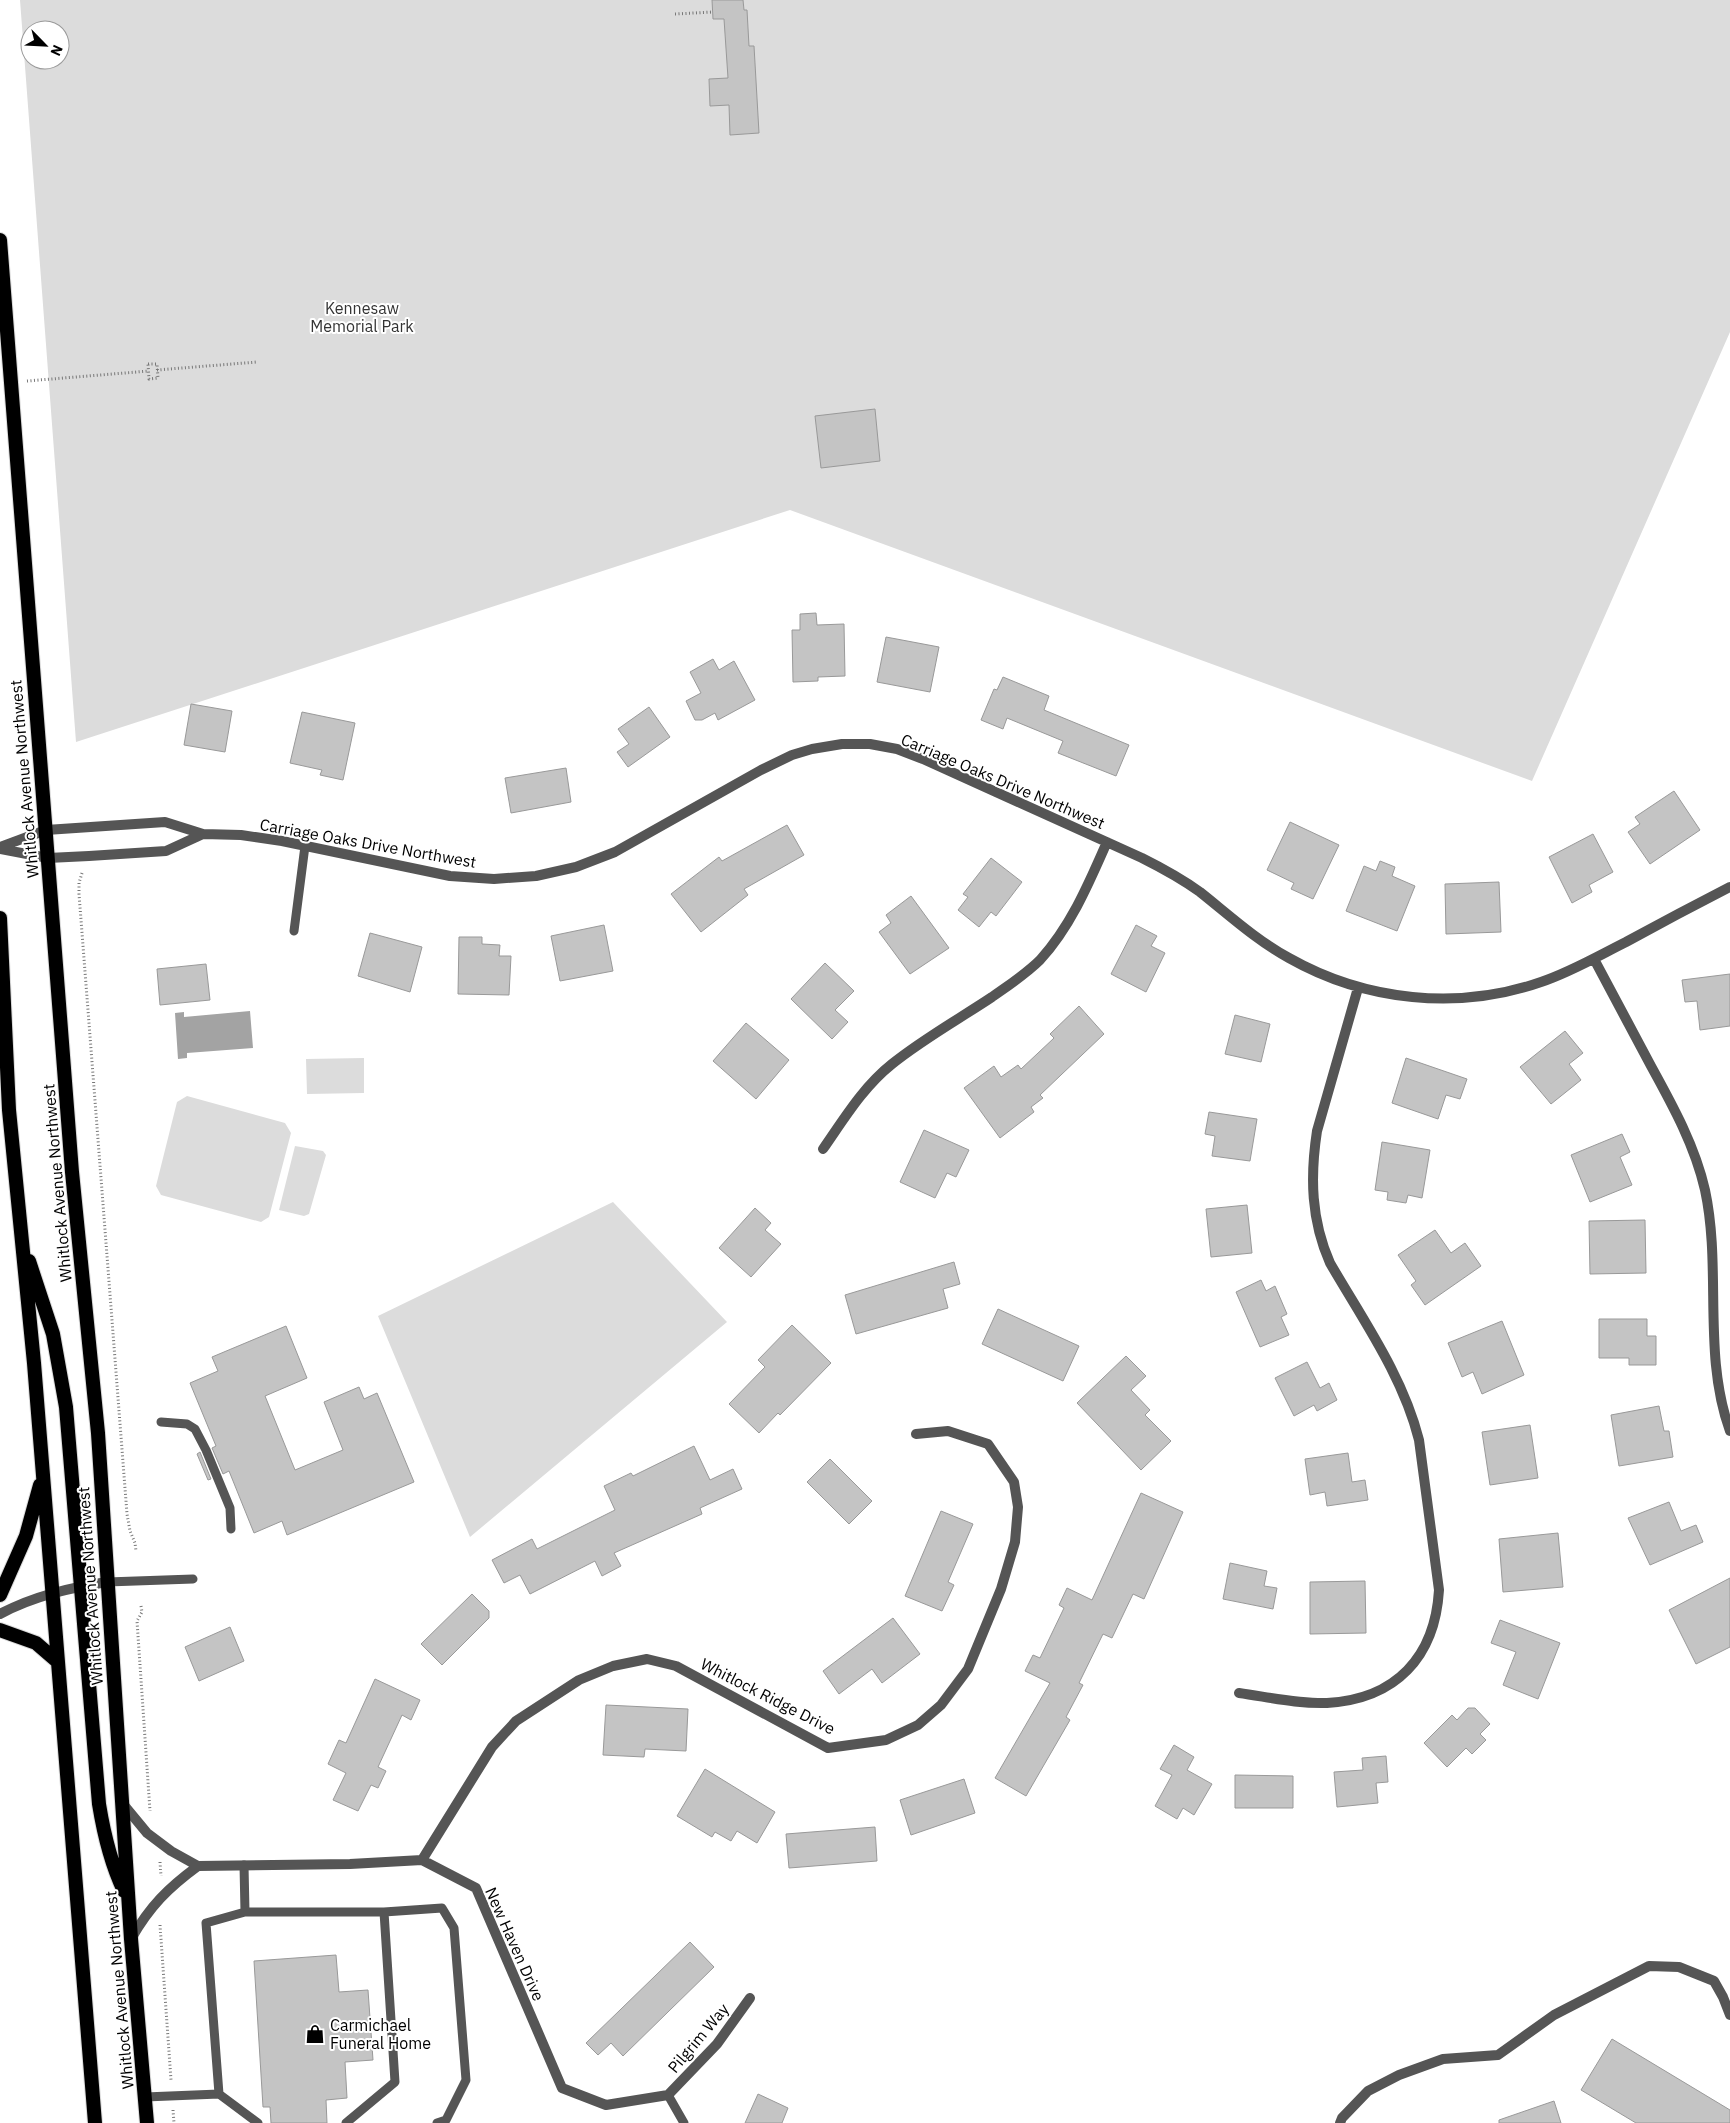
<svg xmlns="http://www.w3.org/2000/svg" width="1730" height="2123" font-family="'IBM Plex Sans',sans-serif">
<rect width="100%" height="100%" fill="#fff"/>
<path fill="#dcdcdc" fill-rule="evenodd" d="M 20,0 L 1730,0 L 1730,332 L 1532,781 L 790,510 L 76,742 ZM 30,30 L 60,30 L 60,60 L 30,60 Z
M 364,1058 L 364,1093 L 307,1094 L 306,1059 Z
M 187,1096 L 285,1123 L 291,1133 L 269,1217 L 261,1222 L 161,1195 L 156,1186 L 177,1102 Z
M 295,1146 L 323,1151 L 326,1155 L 309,1214 L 304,1216 L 279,1210 Z
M 613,1202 L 727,1322 L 470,1537 L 378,1316 Z"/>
<path fill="#a3a3a3" d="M 250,1011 L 253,1048 L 187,1053 L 187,1058 L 178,1059 L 175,1013 L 184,1012 L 184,1017 Z"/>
<path fill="#c4c4c4" stroke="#999" d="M 712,0 L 743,0 L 744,10 L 747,10 L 749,46 L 754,46 L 759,133 L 730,135 L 729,105 L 710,106 L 709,79 L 728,78 L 724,19 L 713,19 Z
M 875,409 L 880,461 L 821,468 L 815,416 Z
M 816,613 L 817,625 L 844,624 L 845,676 L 818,677 L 818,681 L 793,682 L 792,630 L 800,630 L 800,614 Z
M 886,637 L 939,647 L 930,692 L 877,682 Z
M 713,659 L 719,670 L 734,661 L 755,700 L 718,720 L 715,713 L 702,720 L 695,720 L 686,701 L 701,693 L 690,672 Z
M 1003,677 L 1049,696 L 1044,710 L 1129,745 L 1116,776 L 1058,753 L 1063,741 L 1007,718 L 1003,729 L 981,720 L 994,689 L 997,690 Z
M 191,704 L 232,711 L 225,752 L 184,745 Z
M 649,707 L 670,737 L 628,767 L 617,752 L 629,744 L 618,729 Z
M 302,712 L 355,723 L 343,780 L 320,775 L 322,770 L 290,763 Z
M 566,768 L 571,802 L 511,813 L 505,778 Z
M 1674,791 L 1700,830 L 1650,864 L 1628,832 L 1640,824 L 1635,817 Z
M 1290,822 L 1339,845 L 1313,899 L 1291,889 L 1294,883 L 1267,870 Z
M 787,825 L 804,855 L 744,889 L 748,895 L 701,932 L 671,894 L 719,857 L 722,861 Z
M 1593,834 L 1613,872 L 1589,885 L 1592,892 L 1572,903 L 1549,857 Z
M 991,858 L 1022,882 L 996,916 L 991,912 L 979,927 L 958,910 L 968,897 L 963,894 Z
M 1380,861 L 1395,867 L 1392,876 L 1415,886 L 1397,931 L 1346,911 L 1364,866 L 1376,871 Z
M 1499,882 L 1501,932 L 1446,934 L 1445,884 Z
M 911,896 L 949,948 L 910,974 L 879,932 L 891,923 L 886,915 Z
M 604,925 L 613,971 L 560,981 L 551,936 Z
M 1136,925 L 1157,936 L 1151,946 L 1165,953 L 1146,992 L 1111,974 Z
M 370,933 L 422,947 L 410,992 L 358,976 Z
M 459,937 L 482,937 L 482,944 L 500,945 L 499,956 L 511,956 L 509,995 L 458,994 Z
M 825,963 L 854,991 L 835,1010 L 848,1022 L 832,1039 L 791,999 Z
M 206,964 L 210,1000 L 160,1005 L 157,969 Z
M 1730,974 L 1730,1026 L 1700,1030 L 1697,1001 L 1685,1002 L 1682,980 Z
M 1079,1006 L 1104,1034 L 1040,1095 L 1043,1098 L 1031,1107 L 1034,1112 L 1000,1138 L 964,1088 L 994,1066 L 1001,1077 L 1018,1065 L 1021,1069 L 1054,1038 L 1050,1034 Z
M 1235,1015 L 1270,1024 L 1261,1062 L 1225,1054 Z
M 746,1023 L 789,1060 L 756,1099 L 713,1061 Z
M 1565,1031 L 1583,1053 L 1569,1064 L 1581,1080 L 1551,1104 L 1520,1067 Z
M 1406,1058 L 1467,1079 L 1460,1099 L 1446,1095 L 1438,1119 L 1392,1103 Z
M 1209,1112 L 1257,1119 L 1250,1161 L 1212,1156 L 1215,1136 L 1205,1134 Z
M 924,1130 L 969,1150 L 956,1177 L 947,1173 L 935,1198 L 900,1182 Z
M 1622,1134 L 1630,1152 L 1620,1157 L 1632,1185 L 1590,1202 L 1571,1155 Z
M 1382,1142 L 1430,1150 L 1422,1198 L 1408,1195 L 1406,1203 L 1387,1200 L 1388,1192 L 1375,1190 Z
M 1247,1205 L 1252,1253 L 1211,1257 L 1206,1209 Z
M 755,1208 L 771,1223 L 765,1230 L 781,1244 L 751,1277 L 719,1248 Z
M 1645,1220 L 1646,1273 L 1590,1274 L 1589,1221 Z
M 1435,1230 L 1451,1253 L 1465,1243 L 1481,1266 L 1425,1305 L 1411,1285 L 1416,1281 L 1398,1255 Z
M 954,1262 L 960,1284 L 943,1289 L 948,1308 L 856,1334 L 845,1295 Z
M 1261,1280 L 1266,1291 L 1275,1286 L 1287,1314 L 1281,1317 L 1289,1335 L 1260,1347 L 1236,1292 Z
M 998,1309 L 1079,1346 L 1063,1381 L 982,1344 Z
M 1599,1319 L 1647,1319 L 1647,1336 L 1656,1336 L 1656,1365 L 1629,1365 L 1629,1358 L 1599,1358 Z
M 1502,1321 L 1524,1375 L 1482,1394 L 1473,1372 L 1462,1377 L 1448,1343 Z
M 792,1325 L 831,1363 L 780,1415 L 778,1413 L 759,1433 L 729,1404 L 765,1367 L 758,1360 Z
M 286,1326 L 307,1378 L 265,1396 L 295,1470 L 343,1450 L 324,1402 L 359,1387 L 364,1399 L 377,1393 L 414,1482 L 287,1535 L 282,1521 L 254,1533 L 229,1471 L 223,1474 L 212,1448 L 216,1446 L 190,1383 L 218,1371 L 212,1357 Z
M 1126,1356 L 1146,1376 L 1131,1390 L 1150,1410 L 1145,1415 L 1171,1441 L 1141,1470 L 1077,1403 Z
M 1307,1362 L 1320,1388 L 1329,1383 L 1337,1400 L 1317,1411 L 1314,1405 L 1294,1416 L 1275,1378 Z
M 1659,1406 L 1664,1431 L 1669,1431 L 1673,1457 L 1619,1466 L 1611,1415 Z
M 1530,1425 L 1538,1478 L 1490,1485 L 1482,1432 Z
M 694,1446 L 710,1480 L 733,1469 L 742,1489 L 700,1508 L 702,1514 L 614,1553 L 621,1566 L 602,1576 L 595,1561 L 530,1594 L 520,1575 L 504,1583 L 492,1560 L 532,1539 L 537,1549 L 615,1510 L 604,1486 L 631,1473 L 633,1476 Z
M 200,1452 L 211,1479 L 208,1480 L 197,1454 Z
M 1348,1453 L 1352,1482 L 1365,1480 L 1368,1500 L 1327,1506 L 1325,1492 L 1310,1495 L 1305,1459 Z
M 830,1459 L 872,1501 L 849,1524 L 807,1482 Z
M 1141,1493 L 1183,1512 L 1144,1599 L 1133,1594 L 1112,1638 L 1103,1634 L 1079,1683 L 1083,1685 L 1066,1717 L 1070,1720 L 1026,1796 L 995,1778 L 1050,1683 L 1025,1671 L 1033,1655 L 1040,1658 L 1064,1608 L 1059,1605 L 1067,1588 L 1092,1600 Z
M 1669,1502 L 1681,1531 L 1696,1525 L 1703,1542 L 1650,1565 L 1628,1518 Z
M 941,1511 L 973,1524 L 948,1582 L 954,1585 L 942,1611 L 905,1596 Z
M 1558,1533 L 1563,1587 L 1503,1592 L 1499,1539 Z
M 1230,1563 L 1267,1571 L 1264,1586 L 1277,1588 L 1273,1609 L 1223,1599 Z
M 1730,1578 L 1730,1647 L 1696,1664 L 1669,1610 Z
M 1365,1581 L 1366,1633 L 1310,1634 L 1310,1582 Z
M 472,1594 L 489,1611 L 489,1618 L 442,1665 L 421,1644 Z
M 893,1618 L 920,1654 L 882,1683 L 872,1669 L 839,1694 L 823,1671 Z
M 1500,1620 L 1560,1643 L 1538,1699 L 1503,1685 L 1516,1652 L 1491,1643 Z
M 230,1627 L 244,1661 L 199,1681 L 185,1647 Z
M 375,1679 L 420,1700 L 411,1720 L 402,1715 L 378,1767 L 386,1771 L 378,1788 L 371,1785 L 358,1811 L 333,1800 L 346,1773 L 328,1764 L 339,1740 L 346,1743 Z
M 606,1705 L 688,1709 L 686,1751 L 645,1749 L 644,1757 L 603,1755 Z
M 1468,1708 L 1475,1708 L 1490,1724 L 1480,1734 L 1486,1740 L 1472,1754 L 1466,1748 L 1447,1767 L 1424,1743 L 1452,1715 L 1457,1720 Z
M 1174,1745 L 1194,1757 L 1187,1770 L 1212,1784 L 1194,1815 L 1183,1808 L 1177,1819 L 1155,1806 L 1172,1775 L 1160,1769 Z
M 1386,1756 L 1388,1782 L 1376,1783 L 1378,1803 L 1337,1807 L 1334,1772 L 1363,1770 L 1362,1758 Z
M 705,1769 L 775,1812 L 757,1843 L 737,1831 L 731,1841 L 715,1832 L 712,1837 L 677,1816 Z
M 1235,1775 L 1293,1776 L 1293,1808 L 1235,1808 Z
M 964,1779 L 975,1813 L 911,1835 L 900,1800 Z
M 875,1827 L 877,1861 L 789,1868 L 786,1834 Z
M 690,1942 L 714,1967 L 623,2056 L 611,2043 L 598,2055 L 586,2043 Z
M 336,1955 L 339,1992 L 368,1990 L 373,2060 L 345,2062 L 347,2098 L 326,2100 L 327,2123 L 271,2123 L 270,2107 L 263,2107 L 254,1961 Z
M 1612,2039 L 1730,2110 L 1730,2123 L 1636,2123 L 1581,2090 Z
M 758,2094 L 788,2108 L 782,2123 L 745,2123 Z
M 1554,2101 L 1561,2123 L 1499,2123 L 1499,2120 Z"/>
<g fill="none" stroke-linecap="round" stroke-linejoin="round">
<g stroke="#dbdbdb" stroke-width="16">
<path id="trunk" d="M 0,240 L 72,1172 L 98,1433 L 131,1939 L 147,2123
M 0,918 L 9,1110 L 34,1363 L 95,2123
M 29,1261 L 53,1334 L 66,1407 L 99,1804 C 104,1835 111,1864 124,1891
M 0,1595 L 26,1536 L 40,1485
M 0,1630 L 36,1643 L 58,1662"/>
</g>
<path stroke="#777" stroke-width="3" stroke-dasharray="1 2.5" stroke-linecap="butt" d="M 675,14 L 713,12
M 148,364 L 157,364 L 158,378 L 149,379 Z
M 157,370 L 257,362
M 27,381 L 149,371
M 82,873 L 79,883 L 79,894 L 127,1514 L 130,1531 L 135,1543 L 136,1551
M 141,1606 L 142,1612 L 137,1621 L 150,1811
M 160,1862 L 161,1876
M 160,1925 L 171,2080
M 173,2110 L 174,2123"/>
<path stroke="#555" stroke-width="9" d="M 294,931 L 305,846
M 161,1422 L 187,1424 L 195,1429 L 206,1450 L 230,1508 L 231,1529
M 107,1582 L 193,1579
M 245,1912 L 384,1912 L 395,2082 L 346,2123
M 384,1912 L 442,1908 L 454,1928 L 466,2080 L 446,2120 L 437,2123
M 219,2094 L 258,2123
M 668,2095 L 684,2123
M 145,2097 L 219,2094 L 206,1923 L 245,1912 L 244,1865"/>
<path stroke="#555" stroke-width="10" d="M 0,847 L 46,830 L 165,822 L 203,834 L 241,835 L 282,841 L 450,876 L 494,879 L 536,876 L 576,867 L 615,852 L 761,770 L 792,755 L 812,749 L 842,744 L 870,744 L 897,749 L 923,759 L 1142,858 C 1162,868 1182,879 1200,892 C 1229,915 1256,940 1289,958 C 1365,1001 1458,1011 1541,982 C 1571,972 1598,956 1626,942 C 1661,923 1695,905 1730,887
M 0,849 L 48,858 L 89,856 L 166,851 L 203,834
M 1594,959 C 1613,994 1632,1030 1651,1066 C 1673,1106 1695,1146 1705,1190 C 1722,1269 1702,1354 1730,1431
M 823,1149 C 844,1119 863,1087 892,1064 C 923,1039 959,1019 992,997 C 1009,985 1026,974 1040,960 C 1071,926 1089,883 1107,842
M 0,1614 C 34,1596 69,1588 107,1582
M 1239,1693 C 1268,1697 1298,1704 1327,1703 C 1396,1699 1435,1657 1439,1590 L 1419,1440 C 1403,1376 1363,1320 1330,1263 C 1311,1220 1310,1177 1317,1131 L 1358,988
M 123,1804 L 147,1833 L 171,1851 L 198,1866 L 350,1864 L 422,1860 L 476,1888 L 562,2088 L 606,2105 L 668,2095 L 717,2044 L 750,1998
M 422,1860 L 492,1747 L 516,1721 L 579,1680 L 613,1666 L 647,1659 L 676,1666 L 828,1748 L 886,1740 L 918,1725 L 941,1705 L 968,1669 L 1001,1589 L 1015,1542 L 1018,1507 L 1014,1482 L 988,1444 L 948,1431 L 916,1434
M 131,1939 C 150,1906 168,1888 198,1866
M 1340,2123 L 1342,2118 L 1368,2091 L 1399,2075 L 1443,2059 L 1498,2055 L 1554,2015 L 1649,1966 L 1679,1967 L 1714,1981 L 1723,1997 L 1730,2015"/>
<use href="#trunk" stroke="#000" stroke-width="14"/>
</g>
<defs>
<g id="shop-bare" transform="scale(1.5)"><path d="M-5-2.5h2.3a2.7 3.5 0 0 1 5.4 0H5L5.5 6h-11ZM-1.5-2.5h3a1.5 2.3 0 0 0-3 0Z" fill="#000" stroke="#fff" stroke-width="2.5" paint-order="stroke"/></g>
</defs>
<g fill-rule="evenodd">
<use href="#shop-bare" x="315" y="2034"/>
</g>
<g text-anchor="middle" stroke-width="4" stroke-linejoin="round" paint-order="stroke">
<g font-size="16" fill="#333" stroke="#fff">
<text x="362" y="314">Kennesaw<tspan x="362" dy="18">Memorial Park</tspan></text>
</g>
<g font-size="16" fill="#000" stroke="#fff">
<text transform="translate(24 779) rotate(-95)" y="6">Whitlock Avenue Northwest</text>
<text transform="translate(1003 781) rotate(23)" y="6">Carriage Oaks Drive Northwest</text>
<text transform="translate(368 843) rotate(10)" y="6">Carriage Oaks Drive Northwest</text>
<text transform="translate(57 1183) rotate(-95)" y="6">Whitlock Avenue Northwest</text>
<text transform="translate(90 1586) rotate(-94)" y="6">Whitlock Avenue Northwest</text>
<text transform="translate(768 1696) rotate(27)" y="6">Whitlock Ridge Drive</text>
<text transform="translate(515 1944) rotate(66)" y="6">New Haven Drive</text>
<text transform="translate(119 1990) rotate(-95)" y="6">Whitlock Avenue Northwest</text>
<text transform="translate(698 2038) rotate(-50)" y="6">Pilgrim Way</text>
</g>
<g font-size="16" fill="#000" stroke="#fff" text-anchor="start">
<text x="330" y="2031">Carmichael<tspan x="330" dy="18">Funeral Home</tspan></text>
</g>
</g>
<g transform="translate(45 45) rotate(114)"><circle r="24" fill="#ffffff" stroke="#999999"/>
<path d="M0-4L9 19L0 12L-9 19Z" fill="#000000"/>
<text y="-8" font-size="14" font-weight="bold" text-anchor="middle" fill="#000000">N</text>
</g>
</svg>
